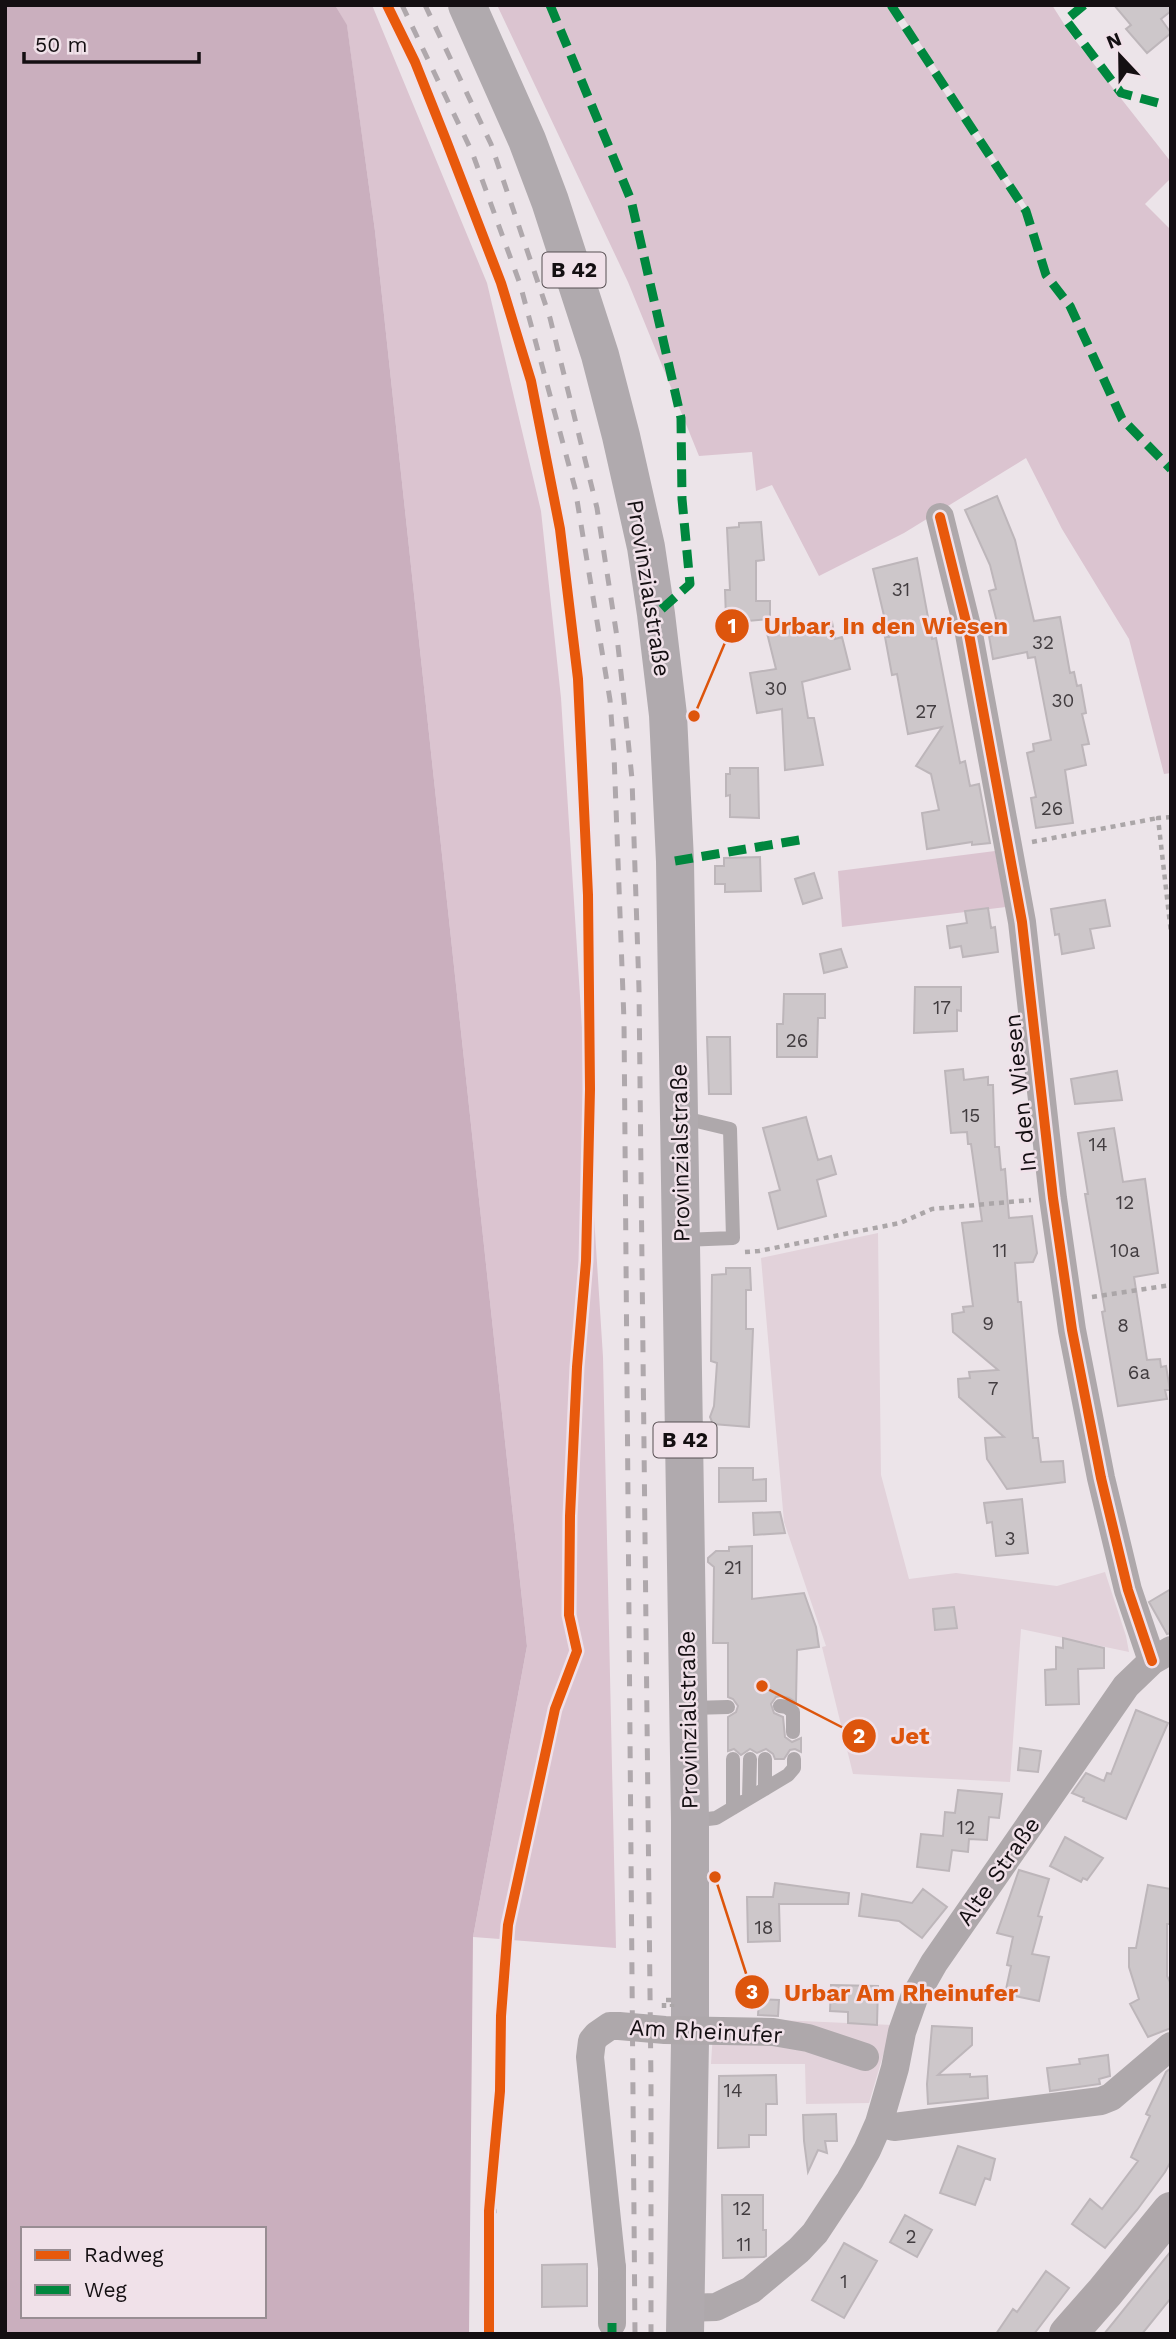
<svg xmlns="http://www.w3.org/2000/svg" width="1176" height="2339" font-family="'Work Sans',sans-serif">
<rect width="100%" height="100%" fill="#ece4e9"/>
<path fill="#e2d2da" d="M 878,1233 L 881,1475 L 909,1579 L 956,1573 L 1057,1586 L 1105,1572 L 1126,1636 L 1129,1652 L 1021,1629 L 1010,1782 L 853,1774 L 822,1647 L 826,1646 L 784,1522 L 761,1258 Z
M 714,2017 L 892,2025 L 869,2103 L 806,2104 L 805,2064 L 711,2064 Z"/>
<path fill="#dbc4d0" d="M 335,5 L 372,5 L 487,283 L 541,511 L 561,698 L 603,1357 L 616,1948 L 473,1937 L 527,1646 L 375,231 L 347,26 Z
M 497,5 L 886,5 L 1024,212 L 1029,210 L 895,5 L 1052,5 L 1071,35 L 1171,162 L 1171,178 L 1145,204 L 1171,230 L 1171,773 L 1164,774 L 1129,639 L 1062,529 L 1026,458 L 904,533 L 819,576 L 772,485 L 756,491 L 752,452 L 699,456 L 628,282 Z
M 995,851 L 1006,907 L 842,927 L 838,871 Z"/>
<path fill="#caafbe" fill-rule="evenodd" d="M 5,5 L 335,5 L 347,25 L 375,231 L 527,1646 L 473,1937 L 469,2334 L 5,2334 ZM 23,2229 L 264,2229 L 264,2316 L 23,2316 Z"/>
<path fill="#cdc7ca" stroke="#bdb6ba" stroke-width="2" d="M 1114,5 L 1171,5 L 1171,11 L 1161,19 L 1171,33 L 1147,53 L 1126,29 L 1131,25 Z
M 997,496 L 1015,540 L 1034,621 L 1060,617 L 1070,673 L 1074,672 L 1077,686 L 1081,685 L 1086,713 L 1082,714 L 1089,744 L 1082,745 L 1086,765 L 1065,770 L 1073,823 L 1036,828 L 1031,798 L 1036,797 L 1027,753 L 1034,751 L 1033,744 L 1051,740 L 1035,657 L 1028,658 L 1027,652 L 993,659 L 989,636 L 1000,634 L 989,591 L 996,589 L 990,565 L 965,510 Z
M 761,522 L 764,560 L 756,561 L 756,601 L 770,601 L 770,619 L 736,622 L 733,618 L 726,618 L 725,590 L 730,590 L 727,528 L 739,527 L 739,523 Z
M 917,558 L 932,639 L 936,638 L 960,763 L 965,761 L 970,786 L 979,784 L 990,843 L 972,845 L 972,842 L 927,849 L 922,813 L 939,810 L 931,774 L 916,766 L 942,727 L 908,734 L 897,674 L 892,675 L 885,637 L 889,637 L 873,569 Z
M 832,622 L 835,639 L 842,637 L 850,669 L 802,682 L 808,718 L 814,718 L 823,765 L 785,770 L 782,709 L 757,713 L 750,673 L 776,669 L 767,633 L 788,628 L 790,633 Z
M 730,768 L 758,768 L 759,818 L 730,817 L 730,795 L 726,796 L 726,774 L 730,774 Z
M 760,857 L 761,891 L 725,892 L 725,884 L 715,884 L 715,866 L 724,866 L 724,858 Z
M 814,873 L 822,898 L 803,904 L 795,879 Z
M 1105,900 L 1110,926 L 1090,929 L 1094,948 L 1062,954 L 1059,934 L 1055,935 L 1051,909 Z
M 988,908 L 991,928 L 995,927 L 998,952 L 963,957 L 961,946 L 950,948 L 947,926 L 967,923 L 965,911 Z
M 841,949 L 847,967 L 824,973 L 820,954 Z
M 915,987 L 961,987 L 961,1011 L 957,1010 L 957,1031 L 914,1033 Z
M 784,994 L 825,994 L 825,1018 L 818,1018 L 817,1057 L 777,1057 L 777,1024 L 783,1024 Z
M 707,1037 L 730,1037 L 731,1094 L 709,1094 Z
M 963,1069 L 964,1080 L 988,1077 L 988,1085 L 993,1085 L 995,1147 L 999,1147 L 1001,1170 L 1005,1169 L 1009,1218 L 1032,1216 L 1037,1253 L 1033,1262 L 1015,1263 L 1018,1302 L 1021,1302 L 1033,1438 L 1038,1438 L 1041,1462 L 1063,1461 L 1065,1482 L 1007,1489 L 987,1459 L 985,1438 L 1004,1437 L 959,1397 L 958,1379 L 970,1378 L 969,1372 L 998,1370 L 953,1332 L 952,1314 L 964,1312 L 963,1307 L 973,1306 L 962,1223 L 982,1221 L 971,1144 L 968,1144 L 967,1132 L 951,1133 L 945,1071 Z
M 1117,1071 L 1122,1100 L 1075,1104 L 1071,1079 Z
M 806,1117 L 818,1160 L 831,1156 L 836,1174 L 817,1180 L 826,1216 L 778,1229 L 769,1193 L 780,1190 L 763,1128 Z
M 1114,1128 L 1123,1182 L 1145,1179 L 1158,1273 L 1134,1277 L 1147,1360 L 1160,1359 L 1161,1367 L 1166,1366 L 1170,1390 L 1165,1390 L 1167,1399 L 1118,1406 L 1102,1312 L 1105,1311 L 1088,1212 L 1085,1194 L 1088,1194 L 1078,1133 Z
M 726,1268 L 750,1268 L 751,1290 L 746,1290 L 746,1329 L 753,1329 L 749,1427 L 713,1424 L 710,1417 L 714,1406 L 717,1363 L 711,1361 L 712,1275 L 726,1274 Z
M 719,1468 L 753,1468 L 753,1480 L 766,1479 L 766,1501 L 719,1502 Z
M 1022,1499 L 1028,1553 L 996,1556 L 992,1522 L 987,1523 L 984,1503 Z
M 780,1512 L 785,1533 L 754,1535 L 753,1513 Z
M 752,1546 L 752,1599 L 804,1593 L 816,1627 L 819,1647 L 797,1650 L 796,1702 L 789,1698 L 781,1696 L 776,1697 L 771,1704 L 774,1713 L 783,1717 L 785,1737 L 792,1742 L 801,1738 L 801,1752 L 795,1749 L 790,1750 L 784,1759 L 775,1759 L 773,1754 L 766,1749 L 757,1753 L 750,1749 L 741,1755 L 734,1749 L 728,1751 L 728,1717 L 736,1712 L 738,1706 L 733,1699 L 728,1697 L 728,1643 L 713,1643 L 714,1567 L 708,1562 L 708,1558 L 716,1551 L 729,1551 L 729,1547 Z
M 1171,1589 L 1171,1633 L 1167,1634 L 1149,1602 Z
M 954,1607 L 957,1628 L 935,1630 L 933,1609 Z
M 1063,1638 L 1104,1648 L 1104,1668 L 1078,1669 L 1079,1704 L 1046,1705 L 1045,1670 L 1056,1669 L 1056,1647 L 1063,1648 Z
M 1136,1710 L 1168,1723 L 1126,1819 L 1083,1801 L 1084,1798 L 1072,1793 L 1086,1773 L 1104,1781 L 1107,1773 L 1111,1774 Z
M 1020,1748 L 1041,1751 L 1038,1772 L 1018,1770 Z
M 958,1790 L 1002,1794 L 999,1818 L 989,1817 L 987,1840 L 969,1839 L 968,1852 L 952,1850 L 949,1871 L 917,1867 L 921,1834 L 943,1836 L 945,1812 L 955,1813 Z
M 1065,1837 L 1103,1858 L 1087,1880 L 1083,1878 L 1081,1882 L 1050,1866 Z
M 1019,1870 L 1049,1879 L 1038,1916 L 1042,1917 L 1032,1954 L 1049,1957 L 1039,2001 L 1005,1994 L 1011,1966 L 1007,1965 L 1013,1937 L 997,1933 Z
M 775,1883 L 849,1893 L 848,1904 L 779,1904 L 780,1941 L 748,1942 L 747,1897 L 773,1897 Z
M 1148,1885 L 1171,1889 L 1171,1924 L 1167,1924 L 1167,1976 L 1171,1984 L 1171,2028 L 1148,2037 L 1130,2004 L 1139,1999 L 1129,1967 L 1129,1948 L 1136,1948 Z
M 923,1889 L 947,1907 L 922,1938 L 899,1921 L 859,1916 L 862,1894 L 912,1903 Z
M 831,1985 L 878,1986 L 877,2025 L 848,2023 L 848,2012 L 830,2011 Z
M 759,1999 L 779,2000 L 778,2016 L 758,2015 Z
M 932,2026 L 972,2028 L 972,2045 L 938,2075 L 970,2074 L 970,2077 L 987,2076 L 988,2098 L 928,2104 L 927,2084 Z
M 1108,2055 L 1110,2076 L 1099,2079 L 1100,2084 L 1050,2091 L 1047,2068 L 1080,2064 L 1079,2059 Z
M 1171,2068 L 1171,2161 L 1165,2172 L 1137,2210 L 1105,2248 L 1072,2224 L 1090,2199 L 1102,2209 L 1138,2161 L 1131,2157 L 1150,2116 L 1146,2114 L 1166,2072 Z
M 776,2075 L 777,2104 L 766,2104 L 766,2135 L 749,2135 L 749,2147 L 718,2148 L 719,2076 Z
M 836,2114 L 837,2141 L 825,2141 L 827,2153 L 818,2150 L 808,2172 L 804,2141 L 803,2115 Z
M 958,2146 L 995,2159 L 990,2180 L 985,2178 L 975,2205 L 940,2193 Z
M 722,2195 L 763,2195 L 763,2230 L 766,2230 L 766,2256 L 764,2257 L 723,2258 Z
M 905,2215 L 932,2230 L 917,2257 L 890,2242 Z
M 844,2243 L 877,2261 L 844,2318 L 812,2300 Z
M 1171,2251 L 1171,2298 L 1142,2334 L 1104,2334 Z
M 587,2264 L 587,2306 L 542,2307 L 542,2265 Z
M 1046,2271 L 1069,2288 L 1034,2334 L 996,2334 L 1013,2309 L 1017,2312 Z"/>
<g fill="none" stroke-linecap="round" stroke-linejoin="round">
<path stroke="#aba6a8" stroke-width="4.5" stroke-dasharray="5 5" stroke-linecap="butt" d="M 1171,817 L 1158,818 L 1171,933
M 1032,842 L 1158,818
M 745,1252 L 759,1251 L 900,1223 L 932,1209 L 1031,1200
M 1092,1297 L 1171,1285
M 494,2211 L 497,2211"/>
<path stroke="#aea8ab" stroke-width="14" d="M 680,1117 L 730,1129 L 733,1238 L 683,1240
M 780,1706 L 787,1707 L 793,1712 L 793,1732
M 691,1708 L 728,1707
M 765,1759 L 765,1789
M 749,1798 L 750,1759
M 733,1808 L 733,1759
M 691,1821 L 716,1818 L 788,1775 L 794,1768 L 794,1759"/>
<path stroke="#aea8ab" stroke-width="28" d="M 940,517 L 969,634 L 1022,922 L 1053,1198 L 1072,1330 L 1101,1478 L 1128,1590 L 1152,1661
M 879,2123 L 894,2127 L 1101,2101 L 1111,2097 L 1171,2046
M 685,2308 L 716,2307 L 751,2290 L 799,2250 L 815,2233 L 850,2180 L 867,2150 L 879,2123 L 895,2068 L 902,2032 L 914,1998 L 934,1963 L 1126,1686 L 1152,1661 L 1171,1650
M 612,2323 L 612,2268"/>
<path stroke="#aea7aa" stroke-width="38" d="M 1068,2334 L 1105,2292 L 1171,2211"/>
<path stroke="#b0aaae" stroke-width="38" d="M 467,5 L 527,140 L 550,201 L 600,355 L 621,436 L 646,547 L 656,614 L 668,715 L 675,861 L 690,1821 L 690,2041 L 685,2334"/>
<path stroke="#afa8ac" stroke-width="5" stroke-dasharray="12 12" stroke-linecap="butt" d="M 402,5 L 472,152 L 520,284 L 575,488 L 610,700 L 614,754 L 624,1021 L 635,2334
M 425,5 L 491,144 L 550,318 L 597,508 L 617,637 L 624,700 L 632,779 L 639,989 L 651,2083 L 651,2334"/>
<path stroke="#aba6a8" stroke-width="4.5" stroke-dasharray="5 5" stroke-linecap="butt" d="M 664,2008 L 664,2000 L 672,2000 L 672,2007"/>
<path stroke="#aea8ab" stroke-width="28" d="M 612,2268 L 590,2057 L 592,2041 L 597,2035 L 610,2026 L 619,2026 L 665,2030 L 773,2032 L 808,2038 L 865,2057"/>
<path stroke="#00873e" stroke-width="9" stroke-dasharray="18 9" stroke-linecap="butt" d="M 550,5 L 631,200 L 681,418 L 682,499 L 690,584 L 656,614
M 891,5 L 1026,211 L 1046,275 L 1070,306 L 1122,419 L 1171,469
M 1084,5 L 1066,20 L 1121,93 L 1158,103
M 675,861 L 805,839
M 612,2323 L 612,2334"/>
<g stroke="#f0e1e9" stroke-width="15">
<path id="cycleway" d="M 387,5 L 415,62 L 446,140 L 501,283 L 531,381 L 560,529 L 578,679 L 588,895 L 590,1089 L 586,1261 L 577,1367 L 570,1516 L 569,1615 L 577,1651 L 555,1709 L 508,1925 L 501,2016 L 500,2091 L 489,2211 L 489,2334
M 940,517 L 969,634 L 1022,922 L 1053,1198 L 1072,1330 L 1101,1478 L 1128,1590 L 1152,1661"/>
</g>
<use href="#cycleway" stroke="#e8590c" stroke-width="10"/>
</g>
<g text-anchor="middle" stroke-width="5" stroke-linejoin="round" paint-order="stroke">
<g font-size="19" fill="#423d40">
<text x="901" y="596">31</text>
<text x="1043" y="649">32</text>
<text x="776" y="695">30</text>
<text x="1063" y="707">30</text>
<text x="926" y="718">27</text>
<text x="1052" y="815">26</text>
<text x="942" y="1014">17</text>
<text x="797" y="1047">26</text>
<text x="971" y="1122">15</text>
<text x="1098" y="1151">14</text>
<text x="1125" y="1209">12</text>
<text x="1000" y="1257">11</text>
<text x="1125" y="1257">10a</text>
<text x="988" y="1330">9</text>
<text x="1123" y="1332">8</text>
<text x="1139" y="1379">6a</text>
<text x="993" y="1395">7</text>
<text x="1010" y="1545">3</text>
<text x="733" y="1574">21</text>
<text x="966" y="1834">12</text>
<text x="764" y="1934">18</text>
<text x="733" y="2097">14</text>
<text x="742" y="2215">12</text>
<text x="911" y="2243">2</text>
<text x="744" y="2251">11</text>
<text x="844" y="2288">1</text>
</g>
<g fill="#f0e1e9" stroke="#564e52" stroke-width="2">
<rect x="542.5" y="252.5" width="63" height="35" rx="5"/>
<rect x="653.5" y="1422.5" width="63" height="35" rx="5"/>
</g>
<g font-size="21" font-weight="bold" fill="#140f12">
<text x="574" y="277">B 42</text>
<text x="685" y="1447">B 42</text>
</g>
<g font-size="23" fill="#140f12" stroke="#f0e1e9">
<text transform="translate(649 588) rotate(81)" y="8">Provinzialstraße</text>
<text transform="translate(1020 1093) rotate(-96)" y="8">In den Wiesen</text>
<text transform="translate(680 1153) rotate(-91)" y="8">Provinzialstraße</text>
<text transform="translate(688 1720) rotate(-91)" y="8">Provinzialstraße</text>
<text transform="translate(998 1871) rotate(-55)" y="8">Alte Straße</text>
<text transform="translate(706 2031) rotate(3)" y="8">Am Rheinufer</text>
</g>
</g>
<path fill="none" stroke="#dd550c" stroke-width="2.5" d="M694 716L732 626M762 1686L859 1736M715 1877L752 1992"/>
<g fill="#dd550c" stroke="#f0e1e9" stroke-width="2.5">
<circle cx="694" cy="716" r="7"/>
<circle cx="762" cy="1686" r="7"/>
<circle cx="715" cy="1877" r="7"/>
<circle cx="732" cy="626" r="18"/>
<circle cx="859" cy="1736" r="18"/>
<circle cx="752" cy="1992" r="18"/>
</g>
<g font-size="21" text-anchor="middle" font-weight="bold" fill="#fff">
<text x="732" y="633">1</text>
<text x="859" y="1743">2</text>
<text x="752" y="1999">3</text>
</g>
<g font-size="24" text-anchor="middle" font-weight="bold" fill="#dd550c" stroke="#f0e1e9" stroke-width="5" stroke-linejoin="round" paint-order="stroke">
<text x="886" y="634">Urbar, In den Wiesen</text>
<text x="910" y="1744">Jet</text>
<text x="901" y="2001">Urbar Am Rheinufer</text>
</g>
<rect width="1176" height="2339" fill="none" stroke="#140f12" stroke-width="14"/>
<rect x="21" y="2227" width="245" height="91" fill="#f0e1e9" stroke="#988d93" stroke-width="2"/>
<rect x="35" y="2250" width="35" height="10" fill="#e8590c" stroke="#988d93" stroke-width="2"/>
<text x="84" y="2262" font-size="21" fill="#140f12">Radweg</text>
<rect x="35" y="2285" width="35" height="10" fill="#00873e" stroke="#988d93" stroke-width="2"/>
<text x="84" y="2297" font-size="21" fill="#140f12">Weg</text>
<g transform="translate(1120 56) rotate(338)" stroke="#f0e1e9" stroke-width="5" paint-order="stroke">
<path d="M0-5L12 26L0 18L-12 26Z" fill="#140f12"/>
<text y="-10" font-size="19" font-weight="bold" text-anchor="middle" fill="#140f12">N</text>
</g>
<path d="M24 52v10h175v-10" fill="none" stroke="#140f12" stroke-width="3.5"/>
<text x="35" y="52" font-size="21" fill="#140f12" stroke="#f0e1e9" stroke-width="5" paint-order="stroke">50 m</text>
</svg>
